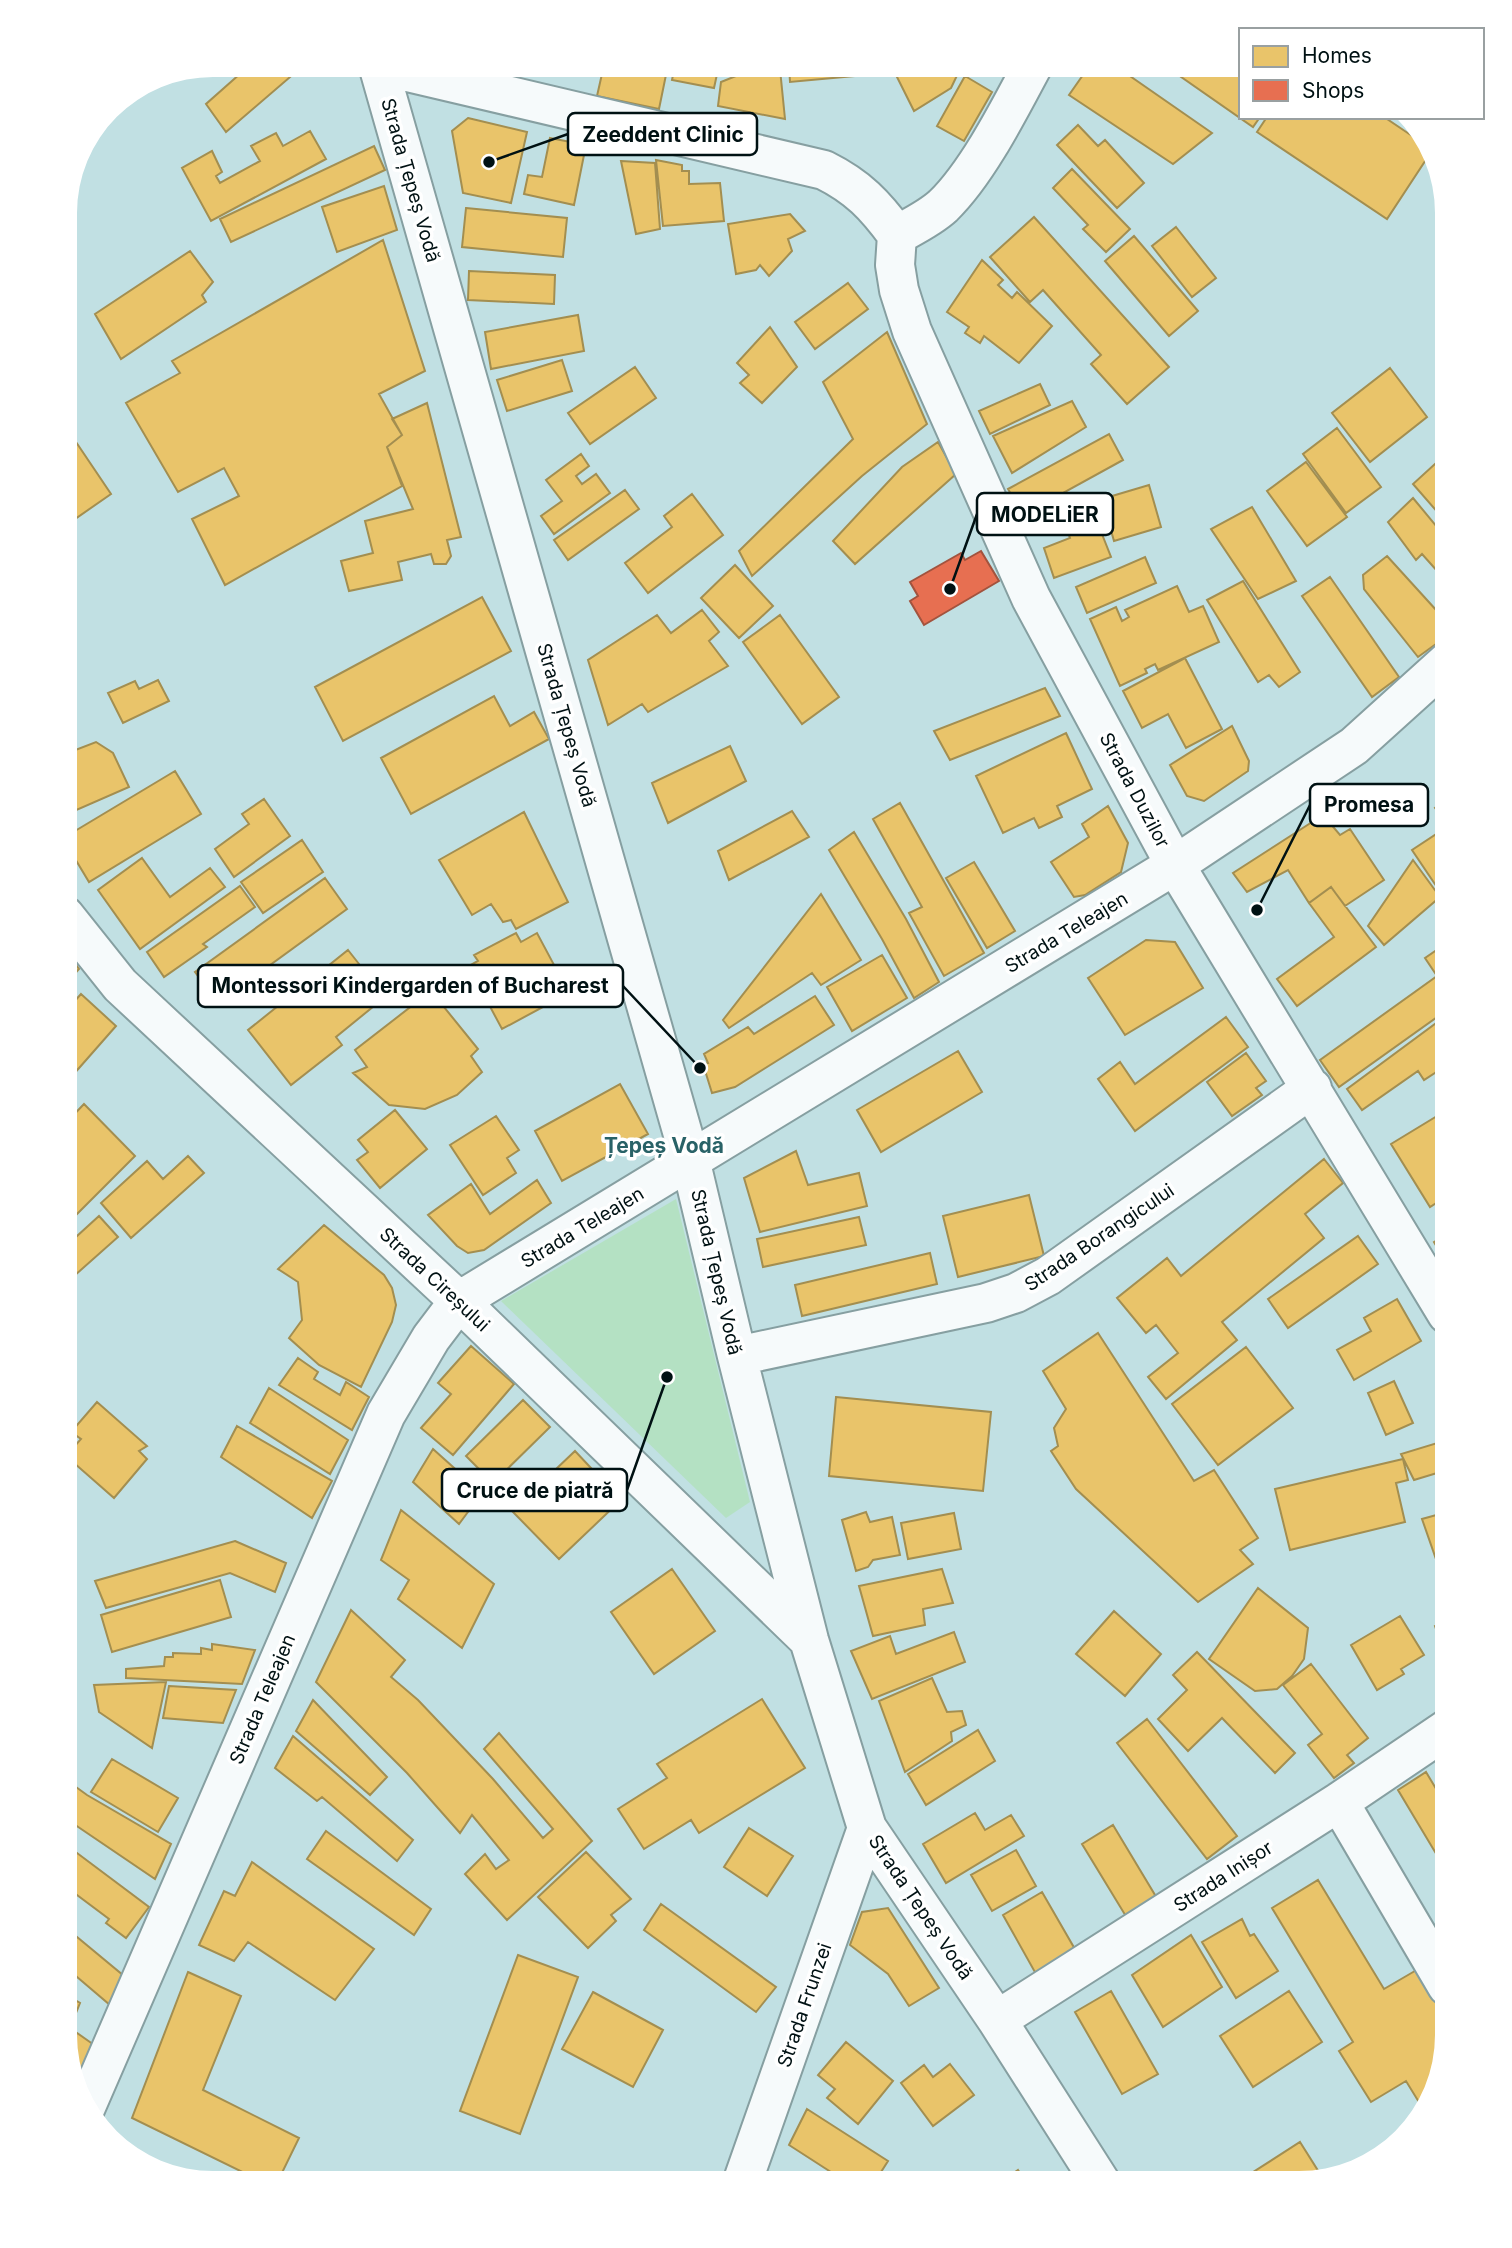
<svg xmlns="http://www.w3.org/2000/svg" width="1512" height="2248" font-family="Inter,sans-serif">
<rect width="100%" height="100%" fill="#c1e0e3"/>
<path fill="#b4e1c3" d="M 676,1199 L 750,1502 L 726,1518 L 501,1301 Z"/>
<path fill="#e9c46a" stroke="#a38e50" stroke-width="2" d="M 250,65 L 304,65 L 226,132 L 206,104 Z
M 604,65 L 668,65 L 659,109 L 597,96 Z
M 675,65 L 719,65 L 714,88 L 672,80 Z
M 753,65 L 780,69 L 785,119 L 718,106 L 721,82 L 751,70 Z
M 789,65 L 853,65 L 854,76 L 790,82 Z
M 893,65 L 962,65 L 951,88 L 914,111 L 893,69 Z
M 1090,65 L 1114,65 L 1212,133 L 1173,164 L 1069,95 Z
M 1164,65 L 1241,65 L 1241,117 L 1260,117 L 1253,127 Z
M 965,76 L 992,92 L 964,141 L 937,126 Z
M 1267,117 L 1384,117 L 1430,148 L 1431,152 L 1387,219 L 1257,132 Z
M 468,118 L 527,132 L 511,203 L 463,193 L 452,131 Z
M 1078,125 L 1098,146 L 1105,140 L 1144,183 L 1117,208 L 1057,145 Z
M 310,131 L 326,159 L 211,221 L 182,168 L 212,151 L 222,172 L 216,176 L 220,183 L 260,161 L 251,146 L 276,133 L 283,146 Z
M 550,138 L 586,145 L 574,205 L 524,194 L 528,175 L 542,177 Z
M 374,146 L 385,170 L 231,242 L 220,219 Z
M 656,160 L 682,165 L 682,171 L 689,171 L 689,184 L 720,183 L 724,221 L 663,226 Z
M 621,161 L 655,163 L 660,229 L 636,234 Z
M 1072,169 L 1130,229 L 1106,252 L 1083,229 L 1088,225 L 1053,188 Z
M 384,186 L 397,230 L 337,252 L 322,207 Z
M 466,208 L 567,218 L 563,257 L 462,247 Z
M 790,214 L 805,231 L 788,239 L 792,251 L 769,276 L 760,265 L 756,270 L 736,274 L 728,224 Z
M 1034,217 L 1169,367 L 1127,404 L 1091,364 L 1101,355 L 1043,290 L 1030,302 L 990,257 Z
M 1176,227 L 1216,278 L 1192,297 L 1152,246 Z
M 1134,236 L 1198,311 L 1169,336 L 1105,261 Z
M 383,240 L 425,371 L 379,394 L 402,435 L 387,447 L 402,486 L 225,585 L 192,519 L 239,496 L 224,468 L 178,492 L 126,403 L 180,373 L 172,361 Z
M 190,251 L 213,282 L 202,295 L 206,302 L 121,359 L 95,314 Z
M 982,260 L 1003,280 L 998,285 L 1012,298 L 1017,292 L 1052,326 L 1019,363 L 984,336 L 980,343 L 965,333 L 969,327 L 947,312 Z
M 469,271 L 555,275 L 554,304 L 468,300 Z
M 848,283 L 868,309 L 815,349 L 795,322 Z
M 578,315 L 584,351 L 491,369 L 485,332 Z
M 770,327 L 797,367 L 762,403 L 740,383 L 749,375 L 737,363 Z
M 887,332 L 927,424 L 862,476 L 752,576 L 739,551 L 853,439 L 823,382 Z
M 562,360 L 572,391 L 507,411 L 497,380 Z
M 635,367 L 656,398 L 590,444 L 568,413 Z
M 1390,368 L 1427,417 L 1370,462 L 1332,413 Z
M 1040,384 L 1050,405 L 990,434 L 979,411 Z
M 1072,401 L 1086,427 L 1012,473 L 993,436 Z
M 427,403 L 461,537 L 447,540 L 451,556 L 446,564 L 434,564 L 431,554 L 398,562 L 402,580 L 349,591 L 341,561 L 373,553 L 365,521 L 413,509 L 387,447 L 402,435 L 392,419 Z
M 1337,428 L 1381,487 L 1346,513 L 1303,454 Z
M 1109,434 L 1123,460 L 1023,515 L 1008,489 Z
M 76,442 L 111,494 L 65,526 L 65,450 Z
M 938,442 L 956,474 L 855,564 L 833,541 L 902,467 Z
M 1447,453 L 1447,523 L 1413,484 Z
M 581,454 L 589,466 L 576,476 L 582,484 L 596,474 L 610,493 L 554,534 L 541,516 L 562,501 L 546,480 Z
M 1306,462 L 1347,517 L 1307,546 L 1267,491 Z
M 1149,485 L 1161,527 L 1114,541 L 1102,499 Z
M 625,490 L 639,509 L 568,560 L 554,540 Z
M 692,494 L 723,535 L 648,593 L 625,563 L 672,527 L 664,516 Z
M 1413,498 L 1447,539 L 1447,562 L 1438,572 L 1422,554 L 1416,560 L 1388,522 Z
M 1252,507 L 1296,581 L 1258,599 L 1211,529 Z
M 1096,519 L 1111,557 L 1054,578 L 1044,548 L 1070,538 L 1067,530 Z
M 1387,556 L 1447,622 L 1447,636 L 1418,657 L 1364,589 L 1363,575 Z
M 1145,557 L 1156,583 L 1087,613 L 1076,587 Z
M 735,565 L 773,606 L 739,638 L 701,598 Z
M 1330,577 L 1399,677 L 1372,697 L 1302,596 Z
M 1243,581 L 1300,672 L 1279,687 L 1269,675 L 1258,682 L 1207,600 Z
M 1177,586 L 1189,612 L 1203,606 L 1219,642 L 1158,670 L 1155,664 L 1145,669 L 1147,673 L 1120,686 L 1090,619 L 1116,607 L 1122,621 L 1129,617 L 1125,610 Z
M 482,597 L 511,651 L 343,741 L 315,687 Z
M 702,610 L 719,632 L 709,641 L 728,666 L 648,712 L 642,704 L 608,725 L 588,660 L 657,615 L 671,633 Z
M 780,615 L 839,697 L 802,724 L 743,642 Z
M 1185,658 L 1222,729 L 1186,748 L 1168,714 L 1142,728 L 1123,691 Z
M 158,680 L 169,701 L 123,723 L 108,693 L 135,681 L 139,689 Z
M 1045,688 L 1060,716 L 950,760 L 934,731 Z
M 494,696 L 510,726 L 534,712 L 549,739 L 411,814 L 381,758 Z
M 1232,726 L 1249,761 L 1248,771 L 1204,801 L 1187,796 L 1170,765 Z
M 1066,733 L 1092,789 L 1057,806 L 1062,817 L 1039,828 L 1034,818 L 1003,833 L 976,776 Z
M 96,742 L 113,753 L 129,787 L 65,815 L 65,754 Z
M 730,746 L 746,781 L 668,823 L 652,783 Z
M 175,771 L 201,814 L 89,882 L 65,842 L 65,837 Z
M 1447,798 L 1447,823 L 1435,808 Z
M 264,799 L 290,836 L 234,877 L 215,849 L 249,824 L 242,814 Z
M 900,803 L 984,953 L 944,976 L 909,913 L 922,907 L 873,819 Z
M 1108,806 L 1128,843 L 1121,872 L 1085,895 L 1074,897 L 1051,862 L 1089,837 L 1082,824 Z
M 792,811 L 809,837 L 729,880 L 718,851 Z
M 524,812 L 568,902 L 516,929 L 511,920 L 503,922 L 491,904 L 472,915 L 439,860 Z
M 1323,815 L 1340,835 L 1350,829 L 1384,880 L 1345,906 L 1331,887 L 1309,903 L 1288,870 L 1247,892 L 1233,873 Z
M 1444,829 L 1447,834 L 1447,902 L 1412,850 Z
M 854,832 L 906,919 L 939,982 L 914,998 L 882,939 L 829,850 Z
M 302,840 L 323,872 L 263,913 L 241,882 Z
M 142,858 L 170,897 L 210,868 L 225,887 L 140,949 L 98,890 Z
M 1413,860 L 1440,897 L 1384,945 L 1368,926 Z
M 974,862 L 1015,931 L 987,948 L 946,878 Z
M 325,878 L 347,909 L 218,1003 L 195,972 Z
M 240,886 L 255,907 L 203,944 L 207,947 L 164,977 L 147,952 Z
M 1331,887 L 1376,947 L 1297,1006 L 1277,979 L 1334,937 L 1309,903 Z
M 821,894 L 861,960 L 821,985 L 812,973 L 729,1028 L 723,1020 Z
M 516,933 L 521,942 L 537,933 L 569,993 L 502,1029 L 486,999 L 475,1005 L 458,972 L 478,961 L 474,955 Z
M 1146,940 L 1175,942 L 1203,988 L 1125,1035 L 1088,978 Z
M 1447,943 L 1447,1010 L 1339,1087 L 1320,1060 L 1437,976 L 1425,958 Z
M 65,950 L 79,969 L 65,985 Z
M 348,950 L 385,997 L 336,1037 L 342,1045 L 291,1085 L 248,1030 Z
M 882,955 L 907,998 L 852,1031 L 827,987 Z
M 431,991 L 478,1049 L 471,1056 L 482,1072 L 457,1095 L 425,1109 L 389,1105 L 353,1073 L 367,1067 L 355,1050 Z
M 81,994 L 116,1026 L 65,1084 L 65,1012 Z
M 815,996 L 834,1025 L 735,1087 L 712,1093 L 703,1064 L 708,1063 L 704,1054 L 748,1027 L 754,1034 Z
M 1447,1015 L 1447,1065 L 1424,1080 L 1418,1071 L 1362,1110 L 1347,1089 Z
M 1226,1017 L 1248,1047 L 1135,1131 L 1098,1079 L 1120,1062 L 1135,1084 Z
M 958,1051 L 982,1092 L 881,1152 L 857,1110 Z
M 1246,1053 L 1266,1081 L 1256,1088 L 1262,1095 L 1232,1116 L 1207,1082 Z
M 620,1084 L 648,1134 L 562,1181 L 535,1131 Z
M 84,1104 L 135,1156 L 65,1226 L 65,1124 Z
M 395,1110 L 427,1149 L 380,1188 L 357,1160 L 368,1152 L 358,1140 Z
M 1447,1110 L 1447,1196 L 1430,1207 L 1391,1144 Z
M 496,1116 L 519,1150 L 507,1158 L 516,1173 L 483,1195 L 450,1145 Z
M 796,1151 L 808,1185 L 859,1173 L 867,1206 L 760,1232 L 744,1178 Z
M 188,1156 L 204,1173 L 131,1238 L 101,1203 L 147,1161 L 163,1179 Z
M 1324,1159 L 1343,1183 L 1305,1214 L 1324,1238 L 1222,1322 L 1237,1340 L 1166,1399 L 1148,1377 L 1178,1353 L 1156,1325 L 1146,1333 L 1117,1298 L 1167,1258 L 1181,1276 Z
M 537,1180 L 551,1203 L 484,1250 L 468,1253 L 457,1246 L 428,1215 L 471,1184 L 490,1214 Z
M 1029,1195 L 1044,1256 L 958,1277 L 943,1216 Z
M 99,1216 L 118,1237 L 65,1284 L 65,1247 Z
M 859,1217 L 866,1245 L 763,1267 L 757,1239 Z
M 324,1225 L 384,1275 L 392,1288 L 396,1305 L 392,1322 L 361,1387 L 319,1365 L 289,1338 L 302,1320 L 298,1282 L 278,1269 Z
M 1447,1234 L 1447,1264 L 1434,1242 Z
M 1358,1236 L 1378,1264 L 1288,1328 L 1268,1299 Z
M 930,1253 L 937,1284 L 802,1316 L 795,1285 Z
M 1397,1299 L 1421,1341 L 1354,1380 L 1337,1350 L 1371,1331 L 1364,1318 Z
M 1098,1333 L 1194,1481 L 1214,1470 L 1258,1538 L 1240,1550 L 1253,1564 L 1198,1602 L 1076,1489 L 1051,1451 L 1058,1446 L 1054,1428 L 1066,1409 L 1043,1371 Z
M 471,1346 L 514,1384 L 453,1455 L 421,1428 L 451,1394 L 438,1383 Z
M 1246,1347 L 1293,1408 L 1218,1465 L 1172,1404 Z
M 298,1358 L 318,1372 L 314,1379 L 340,1395 L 346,1382 L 369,1397 L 352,1430 L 279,1385 Z
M 1394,1381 L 1413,1423 L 1386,1435 L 1368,1393 Z
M 269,1388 L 348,1440 L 330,1474 L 250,1423 Z
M 836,1397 L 991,1412 L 983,1491 L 829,1476 Z
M 523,1400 L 550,1427 L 493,1483 L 466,1456 Z
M 97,1402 L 147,1446 L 139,1451 L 147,1459 L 114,1498 L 66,1456 L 81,1439 L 71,1432 Z
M 237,1426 L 332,1481 L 312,1518 L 221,1457 Z
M 1447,1440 L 1447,1470 L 1414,1480 L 1401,1454 Z
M 433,1449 L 482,1493 L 459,1524 L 413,1482 Z
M 575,1451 L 621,1500 L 559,1559 L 512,1511 Z
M 1403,1459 L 1408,1480 L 1396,1483 L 1405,1522 L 1290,1550 L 1275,1489 Z
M 401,1510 L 494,1584 L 462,1648 L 398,1599 L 409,1580 L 381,1560 Z
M 866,1512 L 870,1522 L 892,1517 L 900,1555 L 873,1560 L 868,1567 L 856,1571 L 842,1520 Z
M 1447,1512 L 1447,1559 L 1437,1562 L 1422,1519 Z
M 954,1513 L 961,1549 L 908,1559 L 901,1523 Z
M 235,1541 L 286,1563 L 275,1592 L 230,1573 L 106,1608 L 95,1581 Z
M 672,1569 L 715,1631 L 654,1674 L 611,1612 Z
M 942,1569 L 953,1603 L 923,1609 L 925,1625 L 873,1636 L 859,1586 Z
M 220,1580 L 231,1617 L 112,1652 L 101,1615 Z
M 1258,1588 L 1308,1628 L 1304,1659 L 1292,1676 L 1277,1689 L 1255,1691 L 1209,1659 Z
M 351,1610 L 405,1660 L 391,1677 L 418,1700 L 493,1779 L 543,1838 L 553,1829 L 484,1749 L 499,1733 L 592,1841 L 507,1920 L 465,1874 L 485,1854 L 496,1869 L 509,1860 L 472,1815 L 460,1833 L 407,1773 L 316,1682 Z
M 1114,1611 L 1161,1654 L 1125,1696 L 1076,1654 Z
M 1400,1616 L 1424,1655 L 1401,1669 L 1404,1674 L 1377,1690 L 1351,1645 Z
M 1447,1621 L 1447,1648 L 1443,1649 L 1435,1626 Z
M 954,1632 L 965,1662 L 872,1699 L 851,1651 L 890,1636 L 896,1654 Z
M 212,1644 L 255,1650 L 242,1684 L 126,1678 L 126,1669 L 164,1666 L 165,1657 L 173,1657 L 173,1653 L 201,1654 L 201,1648 L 212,1650 Z
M 1197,1652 L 1295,1753 L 1275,1773 L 1222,1718 L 1188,1751 L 1158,1719 L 1187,1690 L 1173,1675 Z
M 1311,1664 L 1368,1738 L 1347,1755 L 1354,1763 L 1334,1778 L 1308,1745 L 1322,1734 L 1283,1685 Z
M 932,1678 L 947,1712 L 962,1711 L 966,1725 L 951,1732 L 952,1741 L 905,1772 L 879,1701 Z
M 166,1682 L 152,1748 L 99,1712 L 94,1685 Z
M 169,1686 L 236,1690 L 223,1723 L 163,1718 Z
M 762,1699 L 805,1768 L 699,1833 L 691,1820 L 644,1849 L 618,1809 L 667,1778 L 657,1764 Z
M 313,1700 L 387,1777 L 370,1795 L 296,1731 Z
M 1147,1719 L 1237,1836 L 1207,1859 L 1117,1743 Z
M 978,1730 L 995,1761 L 926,1805 L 908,1774 Z
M 293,1736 L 413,1840 L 397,1861 L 322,1797 L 317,1801 L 275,1768 Z
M 112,1759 L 178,1798 L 158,1832 L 91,1792 Z
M 1426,1772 L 1447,1807 L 1447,1872 L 1398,1790 Z
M 65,1779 L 87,1795 L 171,1844 L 155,1879 L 65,1818 Z
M 975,1813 L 985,1830 L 1011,1815 L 1024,1836 L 946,1883 L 923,1844 Z
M 1113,1825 L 1158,1900 L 1127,1918 L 1082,1844 Z
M 749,1828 L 793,1856 L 767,1896 L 724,1867 Z
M 326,1831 L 431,1909 L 414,1935 L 307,1859 Z
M 65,1844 L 149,1907 L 126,1938 L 106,1923 L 109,1919 L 65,1886 Z
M 1016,1850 L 1036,1886 L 992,1911 L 971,1875 Z
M 586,1852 L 631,1899 L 611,1915 L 616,1921 L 588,1948 L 538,1897 Z
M 252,1862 L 374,1949 L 335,2000 L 248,1942 L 234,1961 L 199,1945 L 224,1891 L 235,1896 Z
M 1318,1880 L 1384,1989 L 1420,1968 L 1447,2013 L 1447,2036 L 1427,2110 L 1425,2112 L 1406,2081 L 1371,2102 L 1339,2051 L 1353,2042 L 1272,1908 Z
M 1042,1892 L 1076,1951 L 1036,1974 L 1003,1915 Z
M 661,1904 L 776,1987 L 756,2012 L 644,1930 Z
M 888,1908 L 939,1988 L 909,2006 L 888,1974 L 850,1945 L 862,1912 Z
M 1242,1919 L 1250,1936 L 1254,1934 L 1278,1971 L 1236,1998 L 1202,1942 Z
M 65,1927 L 130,1981 L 110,2005 L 70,1971 L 74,1967 L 65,1960 Z
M 1191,1935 L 1222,1987 L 1163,2027 L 1132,1975 Z
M 518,1955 L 578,1977 L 520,2134 L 460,2111 Z
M 188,1972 L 241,1996 L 203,2090 L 299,2138 L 277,2183 L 265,2183 L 132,2118 Z
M 1111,1991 L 1158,2074 L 1122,2094 L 1075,2012 Z
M 1289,1991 L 1322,2042 L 1253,2087 L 1220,2036 Z
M 593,1992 L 663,2030 L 633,2087 L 562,2049 Z
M 65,1994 L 80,2003 L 70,2028 L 97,2047 L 79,2089 L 65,2035 Z
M 846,2042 L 893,2081 L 858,2124 L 827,2098 L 835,2089 L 818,2075 Z
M 950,2064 L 974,2095 L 933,2126 L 901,2083 L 924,2065 L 933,2077 Z
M 807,2109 L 888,2161 L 874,2183 L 848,2183 L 789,2145 Z
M 1300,2142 L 1322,2177 L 1300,2183 L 1236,2183 Z
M 1018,2170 L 1027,2183 L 999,2183 Z"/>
<path fill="#e76f51" stroke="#a2533e" stroke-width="2" d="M 981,551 L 999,581 L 924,625 L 910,601 L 918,596 L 910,582 L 961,553 L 965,560 Z"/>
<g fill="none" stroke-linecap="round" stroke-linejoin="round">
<g stroke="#869fa1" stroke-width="42">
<path id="minor" d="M 378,65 L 690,1159 L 737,1356 L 809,1640 L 867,1828 L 997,2020 L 1101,2183
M 378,65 L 824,170 C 858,187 875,205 897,235
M 897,235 L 895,265 L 899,290 L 912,331 L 1031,598 L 1175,865 L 1447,1314
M 897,235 C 913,226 930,218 943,206 C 978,172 1010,108 1033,65
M 65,916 L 120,985 L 459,1301 L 809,1640
M 737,1356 L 986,1303 L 1016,1293 L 1048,1276 L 1312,1088
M 1339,1802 L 1447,1986
M 997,2020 L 1339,1802 L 1447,1729
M 85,2109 L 386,1414 L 431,1338 L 459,1301 L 1175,865 L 1354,746 L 1447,662
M 742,2183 L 867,1828"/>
</g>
<use href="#minor" stroke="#f6fafb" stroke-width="38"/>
</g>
<g text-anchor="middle" stroke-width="7" stroke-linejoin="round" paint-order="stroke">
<g font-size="19" fill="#001113" stroke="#fff">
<text transform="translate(411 180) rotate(74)" y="7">Strada Țepeș Vodă</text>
<text transform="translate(567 725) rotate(74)" y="7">Strada Țepeș Vodă</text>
<text transform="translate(1135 790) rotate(62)" y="7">Strada Duzilor</text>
<text transform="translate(1066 932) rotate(-31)" y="7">Strada Teleajen</text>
<text transform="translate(582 1227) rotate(-31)" y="7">Strada Teleajen</text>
<text transform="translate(1099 1237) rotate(-34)" y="7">Strada Borangicului</text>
<text transform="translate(717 1272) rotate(77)" y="7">Strada Țepeș Vodă</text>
<text transform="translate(435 1279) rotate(43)" y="7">Strada Cireșului</text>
<text transform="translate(262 1699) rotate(-67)" y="7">Strada Teleajen</text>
<text transform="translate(1223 1876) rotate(-33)" y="7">Strada Inișor</text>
<text transform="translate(921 1907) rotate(56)" y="7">Strada Țepeș Vodă</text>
<text transform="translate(804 2005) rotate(-71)" y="7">Strada Frunzei</text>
</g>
<g font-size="21" font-weight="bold" fill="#296267" stroke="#fff">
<text x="664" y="1153">Țepeș Vodă</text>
</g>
</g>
<path d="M0 0H1512V2248H0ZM213 77H1299A136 136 0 0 1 1435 213V2035A136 136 0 0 1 1299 2171H213A136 136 0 0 1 77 2035V213A136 136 0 0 1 213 77Z" fill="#fff" fill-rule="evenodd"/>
<path fill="none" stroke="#001113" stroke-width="2.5" d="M489 162L568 134M950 589L977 514M1257 910L1310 805M700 1068L623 986M667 1377L627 1490"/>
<g fill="#001113" stroke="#fff" stroke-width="2.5">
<circle cx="489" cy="162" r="7"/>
<circle cx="950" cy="589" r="7"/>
<circle cx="1257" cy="910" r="7"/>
<circle cx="700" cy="1068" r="7"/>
<circle cx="667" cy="1377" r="7"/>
</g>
<g fill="#fff" stroke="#001113" stroke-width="2.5">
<rect x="568" y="113" width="189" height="42" rx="7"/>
<rect x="977" y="493" width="136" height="42" rx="7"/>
<rect x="1310" y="784" width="118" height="42" rx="7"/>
<rect x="198" y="965" width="425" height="42" rx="7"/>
<rect x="442" y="1469" width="185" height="42" rx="7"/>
</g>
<g font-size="21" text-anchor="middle" font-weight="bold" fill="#001113">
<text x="663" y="142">Zeeddent Clinic</text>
<text x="1045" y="522">MODELiER</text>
<text x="1369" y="812">Promesa</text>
<text x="410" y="993">Montessori Kindergarden of Bucharest</text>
<text x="535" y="1498">Cruce de piatră</text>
</g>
<rect x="1239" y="28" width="245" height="91" fill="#ffffff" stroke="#99a0a1" stroke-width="2"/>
<rect x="1253" y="46" width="35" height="21" fill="#e9c46a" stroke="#99a0a1" stroke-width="2"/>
<text x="1302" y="63" font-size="21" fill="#001113">Homes</text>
<rect x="1253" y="80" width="35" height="21" fill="#e76f51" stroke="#99a0a1" stroke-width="2"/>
<text x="1302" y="98" font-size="21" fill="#001113">Shops</text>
</svg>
